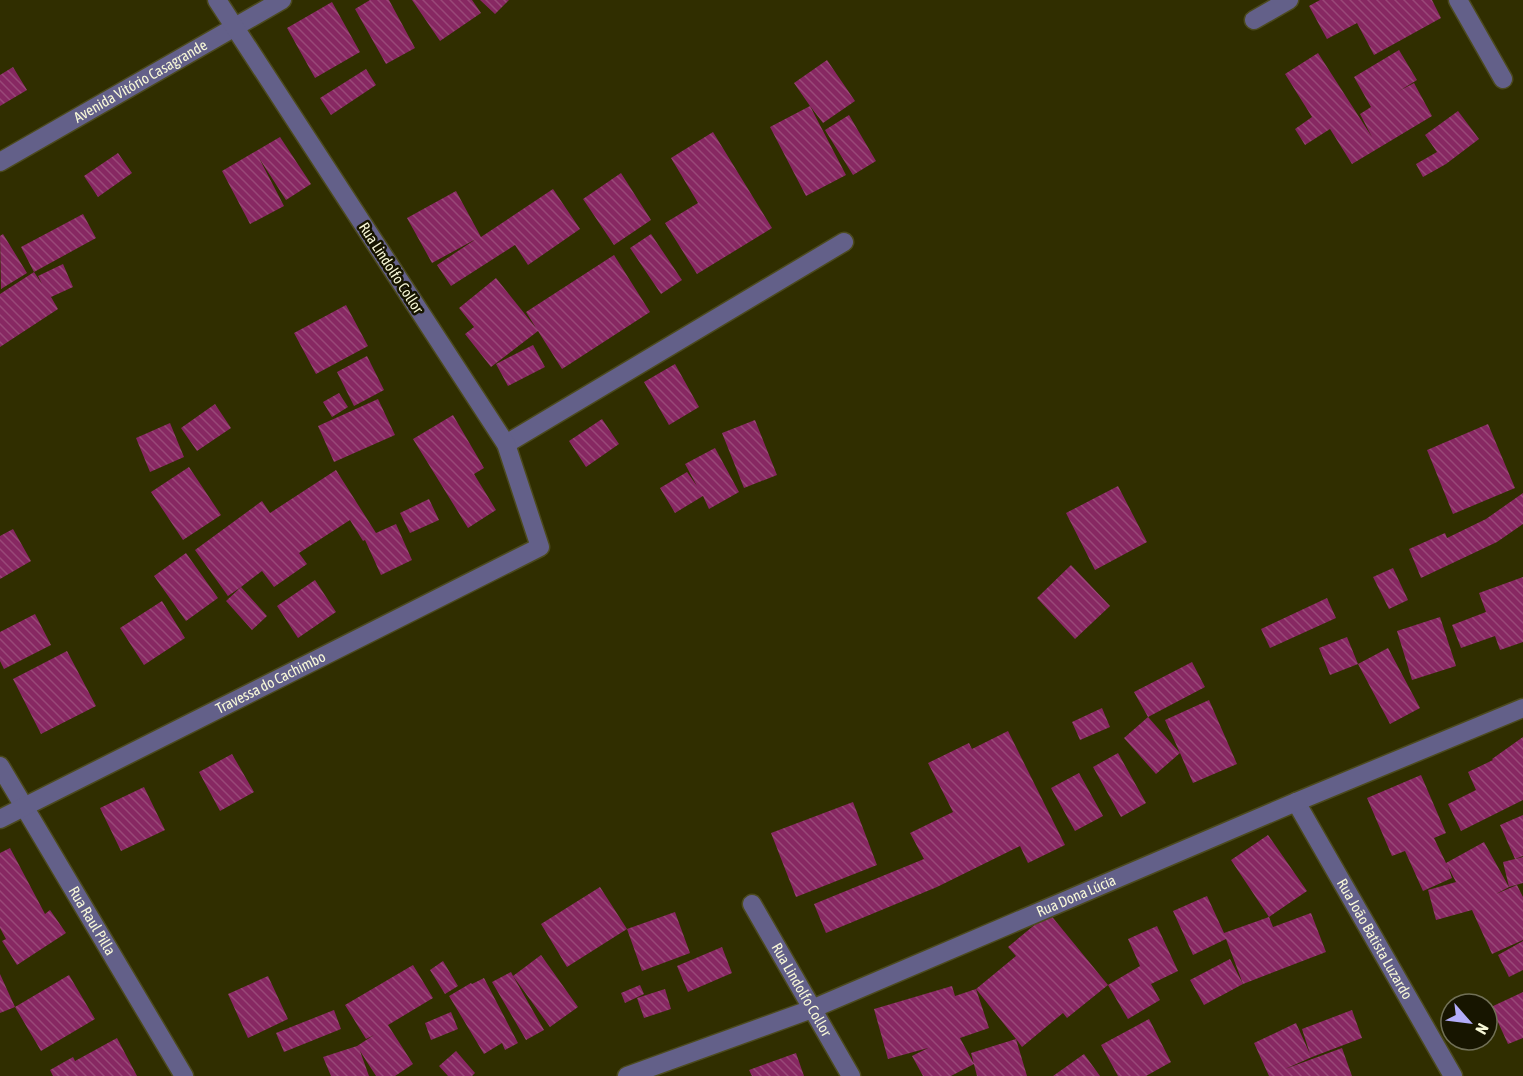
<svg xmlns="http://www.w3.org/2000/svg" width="1523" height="1076" font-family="'Asap Condensed',sans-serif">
<defs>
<pattern id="building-back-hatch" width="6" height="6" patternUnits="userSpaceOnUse" patternTransform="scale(1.5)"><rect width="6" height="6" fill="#872862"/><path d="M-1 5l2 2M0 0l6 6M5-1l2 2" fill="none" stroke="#994878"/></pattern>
</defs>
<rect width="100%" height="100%" fill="#302e00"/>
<path fill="url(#building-back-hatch)" d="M 370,0 L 389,0 L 415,48 L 386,64 L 355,9 Z
M 412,0 L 472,0 L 481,13 L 440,41 Z
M 480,0 L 509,0 L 495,14 Z
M 1320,0 L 1432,0 L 1441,18 L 1374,55 L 1357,23 L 1327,39 L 1309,6 Z
M 332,2 L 360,52 L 315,78 L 287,28 Z
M 1399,50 L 1417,80 L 1399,91 L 1414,83 L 1432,116 L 1352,164 L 1330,129 L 1305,145 L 1295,129 L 1312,117 L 1285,74 L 1318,53 L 1372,137 L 1360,114 L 1371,107 L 1354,77 Z
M 827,60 L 855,101 L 823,123 L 810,106 L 846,175 L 806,196 L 770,127 L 810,106 L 794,83 Z
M 13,67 L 27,90 L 0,106 L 0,75 Z
M 366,69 L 376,85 L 331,115 L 320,98 Z
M 1458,111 L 1479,139 L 1446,164 L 1423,177 L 1416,164 L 1437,152 L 1425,135 Z
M 849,115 L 876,161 L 853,175 L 825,130 Z
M 713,132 L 772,228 L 697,274 L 665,223 L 698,203 L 671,158 Z
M 280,137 L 311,184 L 286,200 L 259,158 L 284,206 L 250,224 L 222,171 Z
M 118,153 L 132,173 L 98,197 L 84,176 Z
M 621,173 L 651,220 L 614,245 L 583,199 Z
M 553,189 L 580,229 L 528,265 L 515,245 L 451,286 L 437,265 L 476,239 L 432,263 L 407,218 L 456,191 L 481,237 Z
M 83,214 L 96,238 L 34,272 L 21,247 Z
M 3,234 L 27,273 L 1,289 L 0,236 Z
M 651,234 L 682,280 L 661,294 L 630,248 Z
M 614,255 L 650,312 L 562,369 L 538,331 L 491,367 L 465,334 L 474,327 L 459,308 L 496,278 L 536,328 L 526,312 Z
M 63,264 L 73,287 L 51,297 L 58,309 L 0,347 L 0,294 L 34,272 L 42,284 L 38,276 Z
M 346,305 L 368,346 L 316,374 L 294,333 Z
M 533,345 L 545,367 L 508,386 L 496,364 Z
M 367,356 L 384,390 L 354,406 L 337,372 Z
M 675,364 L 699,407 L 669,425 L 644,382 Z
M 339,393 L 348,407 L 332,417 L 323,402 Z
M 378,399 L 395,435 L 334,462 L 318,426 Z
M 215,404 L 231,428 L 197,451 L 181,428 Z
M 453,415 L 484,468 L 474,474 L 496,510 L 468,528 L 413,439 Z
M 602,419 L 619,444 L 586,467 L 569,441 Z
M 755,420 L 777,475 L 744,488 L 722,433 Z
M 170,423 L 184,457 L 150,472 L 136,438 Z
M 1488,424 L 1515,488 L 1453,514 L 1427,450 Z
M 715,448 L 739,492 L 709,509 L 703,496 L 675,513 L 660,488 L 687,472 L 697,486 L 685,464 Z
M 189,467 L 221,515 L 183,540 L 151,492 Z
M 336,470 L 376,533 L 396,524 L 412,560 L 381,575 L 365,540 L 363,541 L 350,520 L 299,553 L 307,564 L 274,587 L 262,571 L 241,587 L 267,616 L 252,630 L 226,601 L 241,587 L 228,596 L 195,550 L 262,501 L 270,513 Z
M 1118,486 L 1147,542 L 1095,570 L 1066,513 Z
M 1523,493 L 1523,524 L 1497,542 L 1421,578 L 1409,549 L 1445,533 L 1447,538 L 1486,519 Z
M 429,499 L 439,520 L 410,533 L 400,513 Z
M 13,529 L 31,561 L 0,579 L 0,536 Z
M 186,553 L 218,598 L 186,621 L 154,576 Z
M 1071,565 L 1110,606 L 1075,639 L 1037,598 Z
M 1393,568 L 1408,600 L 1389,609 L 1373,577 Z
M 1523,577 L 1523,642 L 1500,650 L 1495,636 L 1461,648 L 1452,625 L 1486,612 L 1479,593 Z
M 315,580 L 336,612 L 298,638 L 277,606 Z
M 1327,598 L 1336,618 L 1270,648 L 1261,629 Z
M 162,601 L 185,638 L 144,665 L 120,628 Z
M 35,614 L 51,645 L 4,669 L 0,661 L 0,632 Z
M 1440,617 L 1456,666 L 1412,680 L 1397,631 Z
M 1347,637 L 1358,664 L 1330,675 L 1319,648 Z
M 1388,648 L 1420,708 L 1390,724 L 1358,664 Z
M 67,651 L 96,706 L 41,734 L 13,679 Z
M 1192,662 L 1205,687 L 1148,717 L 1134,692 Z
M 1209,700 L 1237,764 L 1193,783 L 1180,753 L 1156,774 L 1124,738 L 1148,717 L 1180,753 L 1165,720 Z
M 1102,708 L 1110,727 L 1080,740 L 1072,722 Z
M 1008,731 L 1065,845 L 1028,863 L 1020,846 L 937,887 L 826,933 L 814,904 L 924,859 L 910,833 L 953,812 L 928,763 L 969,743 L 972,749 Z
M 1523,737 L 1523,800 L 1461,831 L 1448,804 L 1476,790 L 1468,772 L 1493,760 L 1492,759 Z
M 1118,753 L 1146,803 L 1121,817 L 1093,767 Z
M 232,754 L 254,792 L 220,811 L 199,772 Z
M 1079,773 L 1103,816 L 1075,831 L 1051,788 Z
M 1421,775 L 1446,833 L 1434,838 L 1446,863 L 1484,842 L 1509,887 L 1503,862 L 1523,857 L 1523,883 L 1509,887 L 1496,894 L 1517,885 L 1523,897 L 1523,940 L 1492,954 L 1472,910 L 1436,920 L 1428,890 L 1456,882 L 1448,867 L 1452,878 L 1423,891 L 1405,851 L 1392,856 L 1367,798 Z
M 144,787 L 165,830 L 121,851 L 100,808 Z
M 853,802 L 877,865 L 796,897 L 771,833 Z
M 1523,815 L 1523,856 L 1515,859 L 1500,825 Z
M 1268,835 L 1307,891 L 1269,917 L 1231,860 Z
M 10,848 L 45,914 L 50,910 L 66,933 L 17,965 L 2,941 L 6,939 L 0,928 L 0,853 Z
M 600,887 L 627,929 L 567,967 L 541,924 Z
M 1207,896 L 1224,933 L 1269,917 L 1273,927 L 1311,913 L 1326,952 L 1243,984 L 1226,939 L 1193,955 L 1173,911 Z
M 675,912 L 690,953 L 642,971 L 627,929 Z
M 1049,913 L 1108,985 L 1067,1018 L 1063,1013 L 1022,1047 L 1016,1039 L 1027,1076 L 977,1076 L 971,1053 L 1016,1039 L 976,989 L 989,1028 L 960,1038 L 974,1064 L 951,1076 L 923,1076 L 912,1056 L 928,1048 L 888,1059 L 874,1009 L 952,986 L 955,996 L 976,989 L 1016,956 L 1008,947 Z
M 1157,926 L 1178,971 L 1151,984 L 1160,1000 L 1128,1019 L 1108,985 L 1140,966 L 1128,939 Z
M 1523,941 L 1523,970 L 1509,977 L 1498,955 Z
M 722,947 L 732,973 L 688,992 L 677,966 Z
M 541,955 L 578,1007 L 550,1027 L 513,976 L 544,1030 L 526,1040 L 492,982 L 511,972 L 513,976 Z
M 1230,959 L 1243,984 L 1204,1005 L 1190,980 Z
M 443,961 L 458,986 L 445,994 L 430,970 Z
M 413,965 L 433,998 L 388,1025 L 413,1064 L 395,1076 L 376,1076 L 360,1051 L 369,1076 L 331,1076 L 323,1057 L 357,1046 L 374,1035 L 366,1039 L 345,1005 Z
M 0,974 L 15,1007 L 0,1013 Z
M 69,975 L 95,1019 L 41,1051 L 15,1007 Z
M 268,976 L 288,1019 L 248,1038 L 228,994 Z
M 484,978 L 518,1043 L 505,1050 L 502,1043 L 484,1054 L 449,996 L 471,983 L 472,984 Z
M 640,985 L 644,994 L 625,1003 L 621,993 Z
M 665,989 L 671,1009 L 644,1018 L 637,998 Z
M 1523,992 L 1523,1038 L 1508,1044 L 1491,1007 Z
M 334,1010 L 341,1029 L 284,1052 L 276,1033 Z
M 1352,1010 L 1362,1038 L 1312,1057 L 1285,1069 L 1342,1048 L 1352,1076 L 1269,1076 L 1254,1043 L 1296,1023 L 1310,1054 L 1302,1029 Z
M 451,1012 L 458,1029 L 431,1040 L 425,1023 Z
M 1149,1019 L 1171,1062 L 1146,1076 L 1118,1076 L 1101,1045 Z
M 117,1038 L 137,1076 L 53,1076 L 50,1070 L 73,1057 L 75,1061 Z
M 456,1051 L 475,1073 L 472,1076 L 448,1076 L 439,1066 Z
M 796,1053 L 804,1076 L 752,1076 L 749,1070 Z
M 1084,1054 L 1100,1076 L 1053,1076 Z"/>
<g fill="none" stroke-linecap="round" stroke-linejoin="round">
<g stroke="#4c4a1e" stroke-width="21">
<g id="minor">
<path d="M 1458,0 L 1503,79"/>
<path d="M 1254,20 L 1289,0"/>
<path id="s1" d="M 0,162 L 282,0"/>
<path d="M 506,444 L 844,242"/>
<path id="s2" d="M 0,766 L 184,1076"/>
<path id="s3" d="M 1296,802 L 1453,1076"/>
<path id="s4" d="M 0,819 L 540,547 L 506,444 L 217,0"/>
<path id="s5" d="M 752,904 L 851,1076"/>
<path id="s6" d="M 627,1076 L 812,1009 L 1296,802 L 1523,708"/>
</g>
</g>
<use href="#minor" stroke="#636089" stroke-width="18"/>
</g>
<g text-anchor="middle" stroke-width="5" stroke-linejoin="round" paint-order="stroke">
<g font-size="15" fill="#f8f8d8" stroke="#171500">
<text dy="5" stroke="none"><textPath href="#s1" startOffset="162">Avenida Vitório Casagrande</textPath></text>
<text transform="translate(391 268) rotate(57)" y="5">Rua Lindolfo Collor</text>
<text dy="5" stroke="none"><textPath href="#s4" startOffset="303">Travessa do Cachimbo</textPath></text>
<text dy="5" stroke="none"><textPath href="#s6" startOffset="484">Rua Dona Lúcia</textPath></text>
<text dy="5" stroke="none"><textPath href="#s2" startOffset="180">Rua Raul Pilla</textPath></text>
<text dy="5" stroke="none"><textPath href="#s3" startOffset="158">Rua João Batista Luzardo</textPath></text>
<text dy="5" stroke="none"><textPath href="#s5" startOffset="99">Rua Lindolfo Collor</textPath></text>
</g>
</g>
<g transform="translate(1469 1022) rotate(118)"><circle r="28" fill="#171500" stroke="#717056" stroke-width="1.5"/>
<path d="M0-4.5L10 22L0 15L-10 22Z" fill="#b3adf9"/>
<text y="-9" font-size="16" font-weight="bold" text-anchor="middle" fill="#f8f8d8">N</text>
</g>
</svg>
